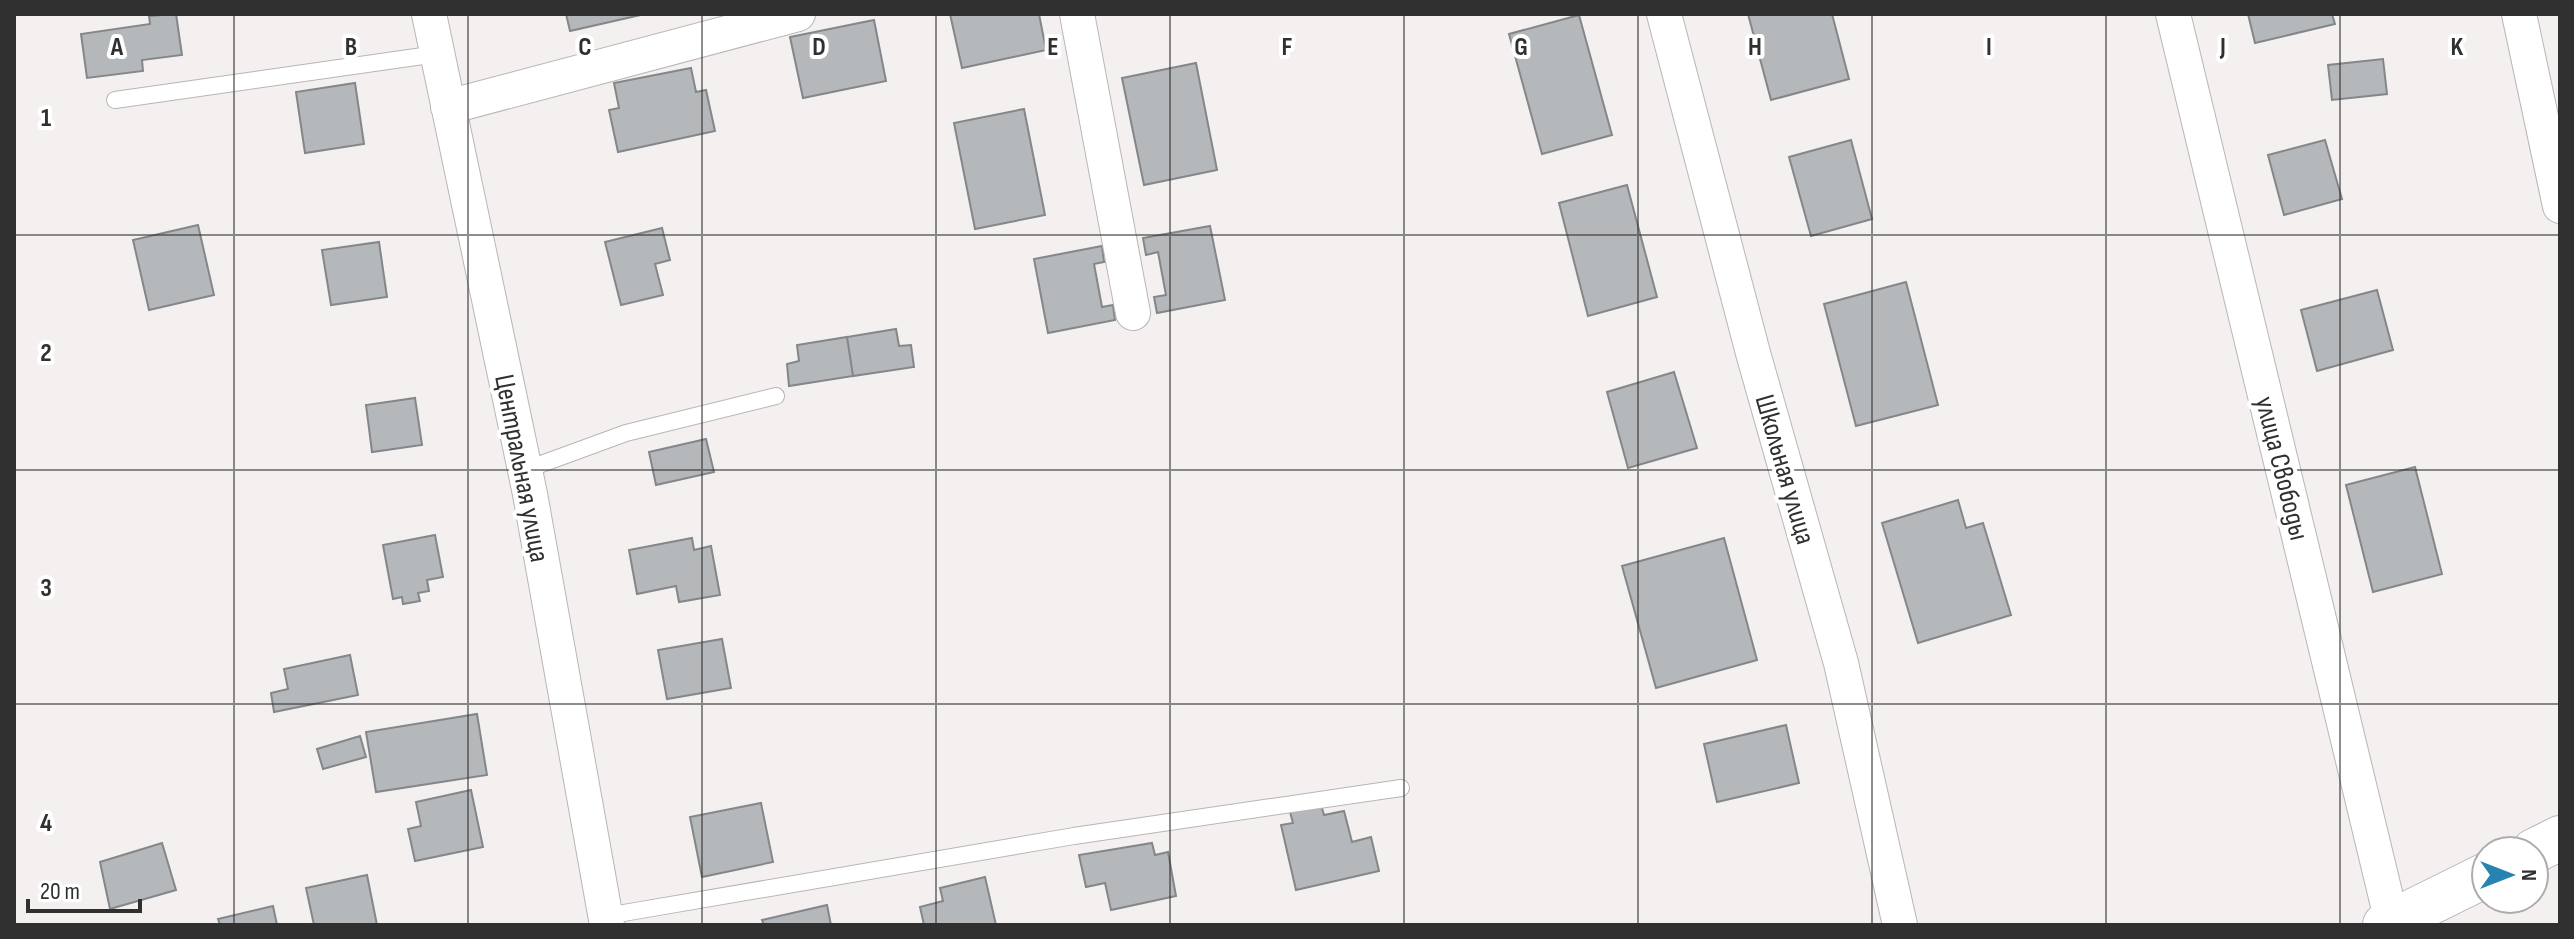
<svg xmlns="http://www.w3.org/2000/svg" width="2574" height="939" font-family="'Sofia Sans Condensed',sans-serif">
<rect width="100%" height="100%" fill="#f4f0f0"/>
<path fill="#b5b8ba" stroke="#848789" stroke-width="2" d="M 176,14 L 182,55 L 142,60 L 143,71 L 87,78 L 81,34 L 150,24 L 149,16 Z
M 566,14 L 645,14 L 570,31 Z
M 950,14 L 1039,14 L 1046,50 L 962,68 Z
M 1748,14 L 1832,14 L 1849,79 L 1771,100 Z
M 2248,14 L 2332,14 L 2335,24 L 2255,43 Z
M 1579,15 L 1612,135 L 1542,154 L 1509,34 Z
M 874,20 L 886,81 L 803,98 L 790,37 Z
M 2383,59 L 2387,94 L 2332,100 L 2328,65 Z
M 1196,63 L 1217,170 L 1144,185 L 1122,78 Z
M 691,68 L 696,92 L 706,90 L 715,131 L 618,152 L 609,110 L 619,108 L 614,83 Z
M 355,83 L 364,144 L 305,153 L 296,92 Z
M 1024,109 L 1045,215 L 975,229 L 954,123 Z
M 1851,140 L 1872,219 L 1811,236 L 1789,157 Z
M 2325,140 L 2342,199 L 2284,215 L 2268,155 Z
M 1627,185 L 1657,297 L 1588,316 L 1559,203 Z
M 198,225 L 214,295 L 149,310 L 133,240 Z
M 1210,226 L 1225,300 L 1157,313 L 1154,297 L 1166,295 L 1158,252 L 1146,255 L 1143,238 Z
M 662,228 L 670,260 L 655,264 L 663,295 L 621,305 L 605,242 Z
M 379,242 L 387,297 L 331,305 L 322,250 Z
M 1102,246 L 1104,262 L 1094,264 L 1102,307 L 1113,305 L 1115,320 L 1048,333 L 1034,259 Z
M 1906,282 L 1938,405 L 1856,426 L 1824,304 Z
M 2377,290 L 2393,350 L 2317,371 L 2301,310 Z
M 896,329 L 899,346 L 911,345 L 914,367 L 853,376 L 847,337 Z
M 847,337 L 853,376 L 789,386 L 787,364 L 799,361 L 797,345 Z
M 1674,372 L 1697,448 L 1628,468 L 1607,392 Z
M 415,398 L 422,445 L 372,452 L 366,405 Z
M 706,439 L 714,472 L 656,485 L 649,452 Z
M 2415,467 L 2442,574 L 2373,592 L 2346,485 Z
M 1958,500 L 1966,528 L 1983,523 L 2011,615 L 1918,643 L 1882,523 Z
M 435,535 L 443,577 L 427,580 L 429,591 L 418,593 L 420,601 L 403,604 L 402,597 L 393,599 L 383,545 Z
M 692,538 L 694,550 L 711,546 L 720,595 L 679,602 L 676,586 L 637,594 L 629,550 Z
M 1724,538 L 1757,660 L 1656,688 L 1622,566 Z
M 722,639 L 731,688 L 667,699 L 658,650 Z
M 350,655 L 358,695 L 274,712 L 271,693 L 288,689 L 284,669 Z
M 477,714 L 487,775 L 376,792 L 366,732 Z
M 1786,725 L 1799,783 L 1717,802 L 1704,744 Z
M 360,736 L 366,757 L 323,769 L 317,749 Z
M 471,790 L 483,847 L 415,861 L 408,829 L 421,826 L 416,802 Z
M 761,803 L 773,862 L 702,877 L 690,817 Z
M 1321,805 L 1324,815 L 1344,811 L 1352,842 L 1371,837 L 1379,871 L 1296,890 L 1281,825 L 1293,823 L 1290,812 Z
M 162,843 L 176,890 L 110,909 L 100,862 Z
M 1152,843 L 1155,855 L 1168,852 L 1176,896 L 1111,910 L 1105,883 L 1086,887 L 1079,855 Z
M 367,875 L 377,925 L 314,925 L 306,888 Z
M 985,877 L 996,925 L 924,925 L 920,907 L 943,901 L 940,888 Z
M 827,905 L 831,925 L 764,925 L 762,920 Z
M 273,906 L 277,925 L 220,925 L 218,919 Z"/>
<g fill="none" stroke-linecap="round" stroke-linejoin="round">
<g stroke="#b9b5b6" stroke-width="18">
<path id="lane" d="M 115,100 L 437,54
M 525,470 L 626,433 L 776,396
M 606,916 L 1074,836 L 1401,788"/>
</g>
<g stroke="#b9b5b6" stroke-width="36">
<path id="street" d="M 429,14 L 530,494 L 607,925
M 1077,14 L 1133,313
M 1664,14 L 1753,353 L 1841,663 L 1900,925
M 2173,14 L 2392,922
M 2519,14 L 2560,206
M 448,107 L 798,14"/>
</g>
<g stroke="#b9b5b6" stroke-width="46">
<path id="secondary" d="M 2534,851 L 2560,838
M 2385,925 L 2486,875"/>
</g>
<use href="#lane" stroke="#fff" stroke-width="16"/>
<use href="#street" stroke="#fff" stroke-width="34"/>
<use href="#secondary" stroke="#fff" stroke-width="44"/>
</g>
<path fill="none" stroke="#313030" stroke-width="2" stroke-opacity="0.55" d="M 234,14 L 234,925M 468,14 L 468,925M 702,14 L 702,925M 936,14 L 936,925M 1170,14 L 1170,925M 1404,14 L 1404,925M 1638,14 L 1638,925M 1872,14 L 1872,925M 2106,14 L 2106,925M 2340,14 L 2340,925M 14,235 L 2560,235M 14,470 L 2560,470M 14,704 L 2560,704"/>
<g text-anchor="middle" stroke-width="8" stroke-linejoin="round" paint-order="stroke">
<g font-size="28" fill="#313030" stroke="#fff">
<text transform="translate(523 468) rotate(79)" y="10">Центральная улица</text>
<text transform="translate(2283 468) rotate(76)" y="10">улица Свободы</text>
<text transform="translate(1786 469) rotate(74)" y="10">Школьная улица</text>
</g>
</g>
<g font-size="26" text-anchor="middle" font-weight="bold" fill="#313030" stroke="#fff" stroke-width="8" stroke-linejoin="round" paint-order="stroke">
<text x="117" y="55">A</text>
<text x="351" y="55">B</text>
<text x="585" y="55">C</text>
<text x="819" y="55">D</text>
<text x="1053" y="55">E</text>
<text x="1287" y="55">F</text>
<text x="1521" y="55">G</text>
<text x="1755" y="55">H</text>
<text x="1989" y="55">I</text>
<text x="2223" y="55">J</text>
<text x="2457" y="55">K</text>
<text x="46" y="126">1</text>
<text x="46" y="361">2</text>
<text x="46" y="596">3</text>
<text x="46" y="831">4</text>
</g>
<rect width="2574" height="939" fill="none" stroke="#313030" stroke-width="32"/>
<g transform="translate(2510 875) rotate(90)"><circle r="38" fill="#ffffff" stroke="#adacac" stroke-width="2"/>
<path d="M0-6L14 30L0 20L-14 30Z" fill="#2783b0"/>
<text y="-12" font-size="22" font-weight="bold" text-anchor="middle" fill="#313030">N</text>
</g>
<path d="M28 899v12h112v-12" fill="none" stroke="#313030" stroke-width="4"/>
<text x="40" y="899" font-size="24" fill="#313030" stroke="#ffffff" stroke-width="6" paint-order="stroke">20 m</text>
</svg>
